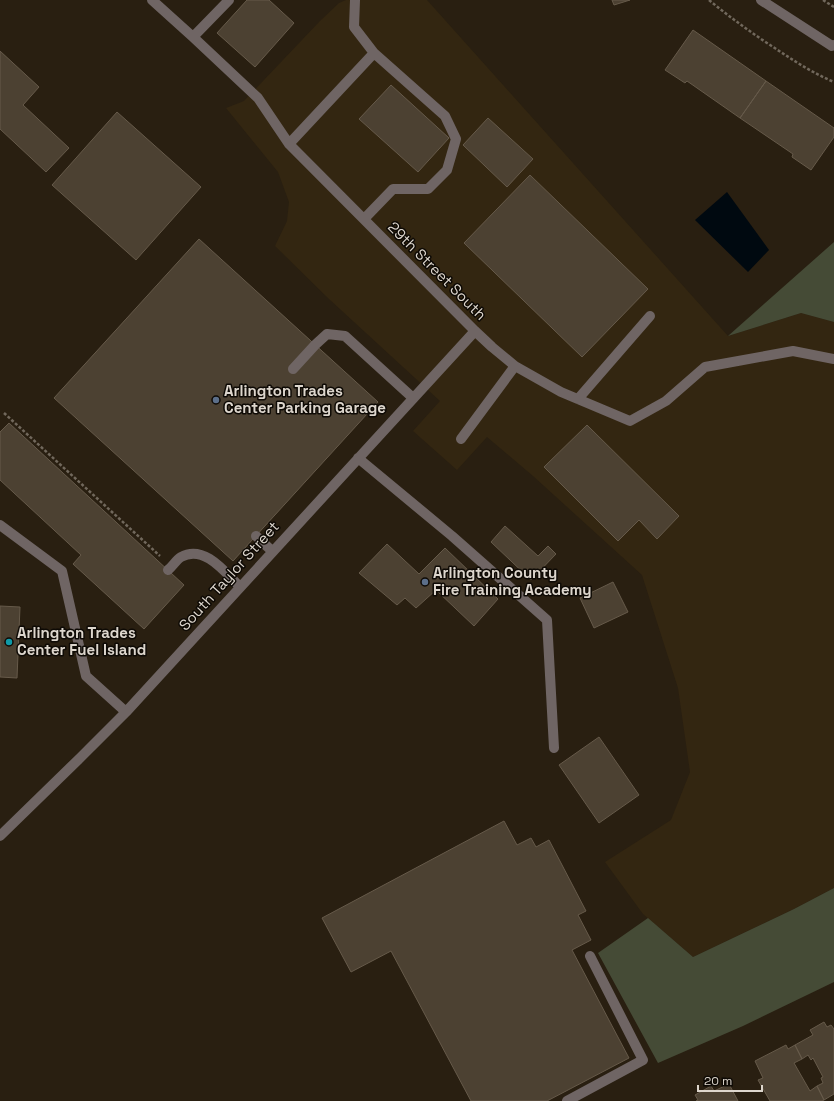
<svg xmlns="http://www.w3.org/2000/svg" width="834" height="1101" font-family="'Space Grotesk',sans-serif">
<rect width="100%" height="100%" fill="#291f11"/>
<path fill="#332611" d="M 346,0 L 427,0 L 728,336 L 801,313 L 834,322 L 834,888 L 794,909 L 693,957 L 643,914 L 605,862 L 671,820 L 690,772 L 678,688 L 642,575 L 533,476 L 487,437 L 457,470 L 413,431 L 440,401 L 329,299 L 275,246 L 287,221 L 289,202 L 278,172 L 226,108 L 244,101 L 320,21 L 339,3 Z"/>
<path fill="#454b36" d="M 834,242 L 834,322 L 801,313 L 728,336 Z
M 834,888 L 834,982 L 743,1026 L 658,1063 L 598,953 L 648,918 L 693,957 L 794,909 Z"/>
<path fill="#000910" d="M 727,192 L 769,250 L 748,272 L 695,220 Z"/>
<path fill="#4c4132" stroke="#665a4a" d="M 247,0 L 269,0 L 294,23 L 255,67 L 217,33 Z
M 612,0 L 630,0 L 614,5 Z
M 693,30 L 766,81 L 740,118 L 687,81 L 685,83 L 665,70 Z
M 0,51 L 39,87 L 23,105 L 69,148 L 46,172 L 0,129 Z
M 766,81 L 834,128 L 834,137 L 811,170 L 792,157 L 793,154 L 740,118 Z
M 391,85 L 449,138 L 418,172 L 359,119 Z
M 117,112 L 201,187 L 136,260 L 52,185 Z
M 488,118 L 533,159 L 507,187 L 463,145 Z
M 530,175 L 648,289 L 582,357 L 464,243 Z
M 199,239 L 378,402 L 233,561 L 54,398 Z
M 9,423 L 184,585 L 144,629 L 73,564 L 81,555 L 0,480 L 0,432 Z
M 587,425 L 679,516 L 657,539 L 639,520 L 618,541 L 544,467 Z
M 505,526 L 538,556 L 548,546 L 556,554 L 531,580 L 491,542 Z
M 387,544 L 419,574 L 445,548 L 498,599 L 474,626 L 436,590 L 416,608 L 405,598 L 397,605 L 359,573 Z
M 613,582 L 628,612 L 594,628 L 580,598 Z
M 0,606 L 20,607 L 17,678 L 0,677 Z
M 599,737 L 639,795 L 599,823 L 559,765 Z
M 504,821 L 517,845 L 531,838 L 536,847 L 549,840 L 586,911 L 578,915 L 591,940 L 572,950 L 629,1058 L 547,1101 L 471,1101 L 391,951 L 351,972 L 322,918 Z
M 824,1022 L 827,1027 L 831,1025 L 834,1029 L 834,1094 L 824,1100 L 817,1086 L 823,1083 L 821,1078 L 823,1077 L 813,1058 L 811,1060 L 808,1055 L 802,1059 L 795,1045 L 813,1035 L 810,1030 Z
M 786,1045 L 788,1049 L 795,1045 L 802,1059 L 794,1063 L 810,1091 L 817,1086 L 824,1100 L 822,1101 L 770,1101 L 758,1080 L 763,1078 L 755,1061 Z
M 729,1084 L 738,1101 L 696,1101 L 698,1100 L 695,1095 L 711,1086 L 714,1091 Z"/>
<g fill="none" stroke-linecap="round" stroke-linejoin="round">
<path stroke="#71685c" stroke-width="2.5" stroke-dasharray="3 2" stroke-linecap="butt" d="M 709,0 C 727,15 745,28 764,41 C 787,56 808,71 834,82
M 823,0 L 834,7
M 4,413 L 160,556"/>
<path stroke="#6f6564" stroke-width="10" d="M 152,0 L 193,37 L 258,98 L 289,144 L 475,331 L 492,347 L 515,366 L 561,392 L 630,421 L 666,401 L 705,367 L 793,351 L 834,359
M 355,0 L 354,27 L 374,53 L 445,116 L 456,139 L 447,170 L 428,189 L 393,189 L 364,219
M 761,0 L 832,46 L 834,45
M 193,37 L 229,0
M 289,144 L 374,53
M 293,369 L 315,345 L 327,334 L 345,336 L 413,398
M 578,399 L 650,316
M 461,439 L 515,366
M 358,458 L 452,536 L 547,620 L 554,748
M 0,525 L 62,571 L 86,676 L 126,712
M 256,536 L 272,551
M 168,570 C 173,566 176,560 181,557 C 204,544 225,572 240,587
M 0,836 L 80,758 L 126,712 L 475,331
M 567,1101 L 643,1060 L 590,956"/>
</g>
<g fill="#5c6f8a" stroke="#0e0a05" stroke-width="1.5">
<circle cx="216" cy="400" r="4"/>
<circle cx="425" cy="582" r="4"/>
</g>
<circle fill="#0f9aa8" stroke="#0e0a05" stroke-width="1.5" cx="9" cy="642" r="4"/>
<g text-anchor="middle" stroke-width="3" stroke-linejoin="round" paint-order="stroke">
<g font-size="15" fill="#ddd6cd" stroke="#0e0a05">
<text transform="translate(437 271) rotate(45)" y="5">29th Street South</text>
<text transform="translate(229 576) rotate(-48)" y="5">South Taylor Street</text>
</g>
<g font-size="15" font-weight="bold" fill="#ddd6cd" stroke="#0e0a05" text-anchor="start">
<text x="224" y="396">Arlington Trades<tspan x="224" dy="17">Center Parking Garage</tspan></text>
<text x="433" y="578">Arlington County<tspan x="433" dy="17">Fire Training Academy</tspan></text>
<text x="17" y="638">Arlington Trades<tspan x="17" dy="17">Center Fuel Island</tspan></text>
</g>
</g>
<path d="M698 1085v6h64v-6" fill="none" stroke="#ddd6cd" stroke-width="2"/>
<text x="704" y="1085" font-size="12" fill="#ddd6cd" stroke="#0e0a05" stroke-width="3" paint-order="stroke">20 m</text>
</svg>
